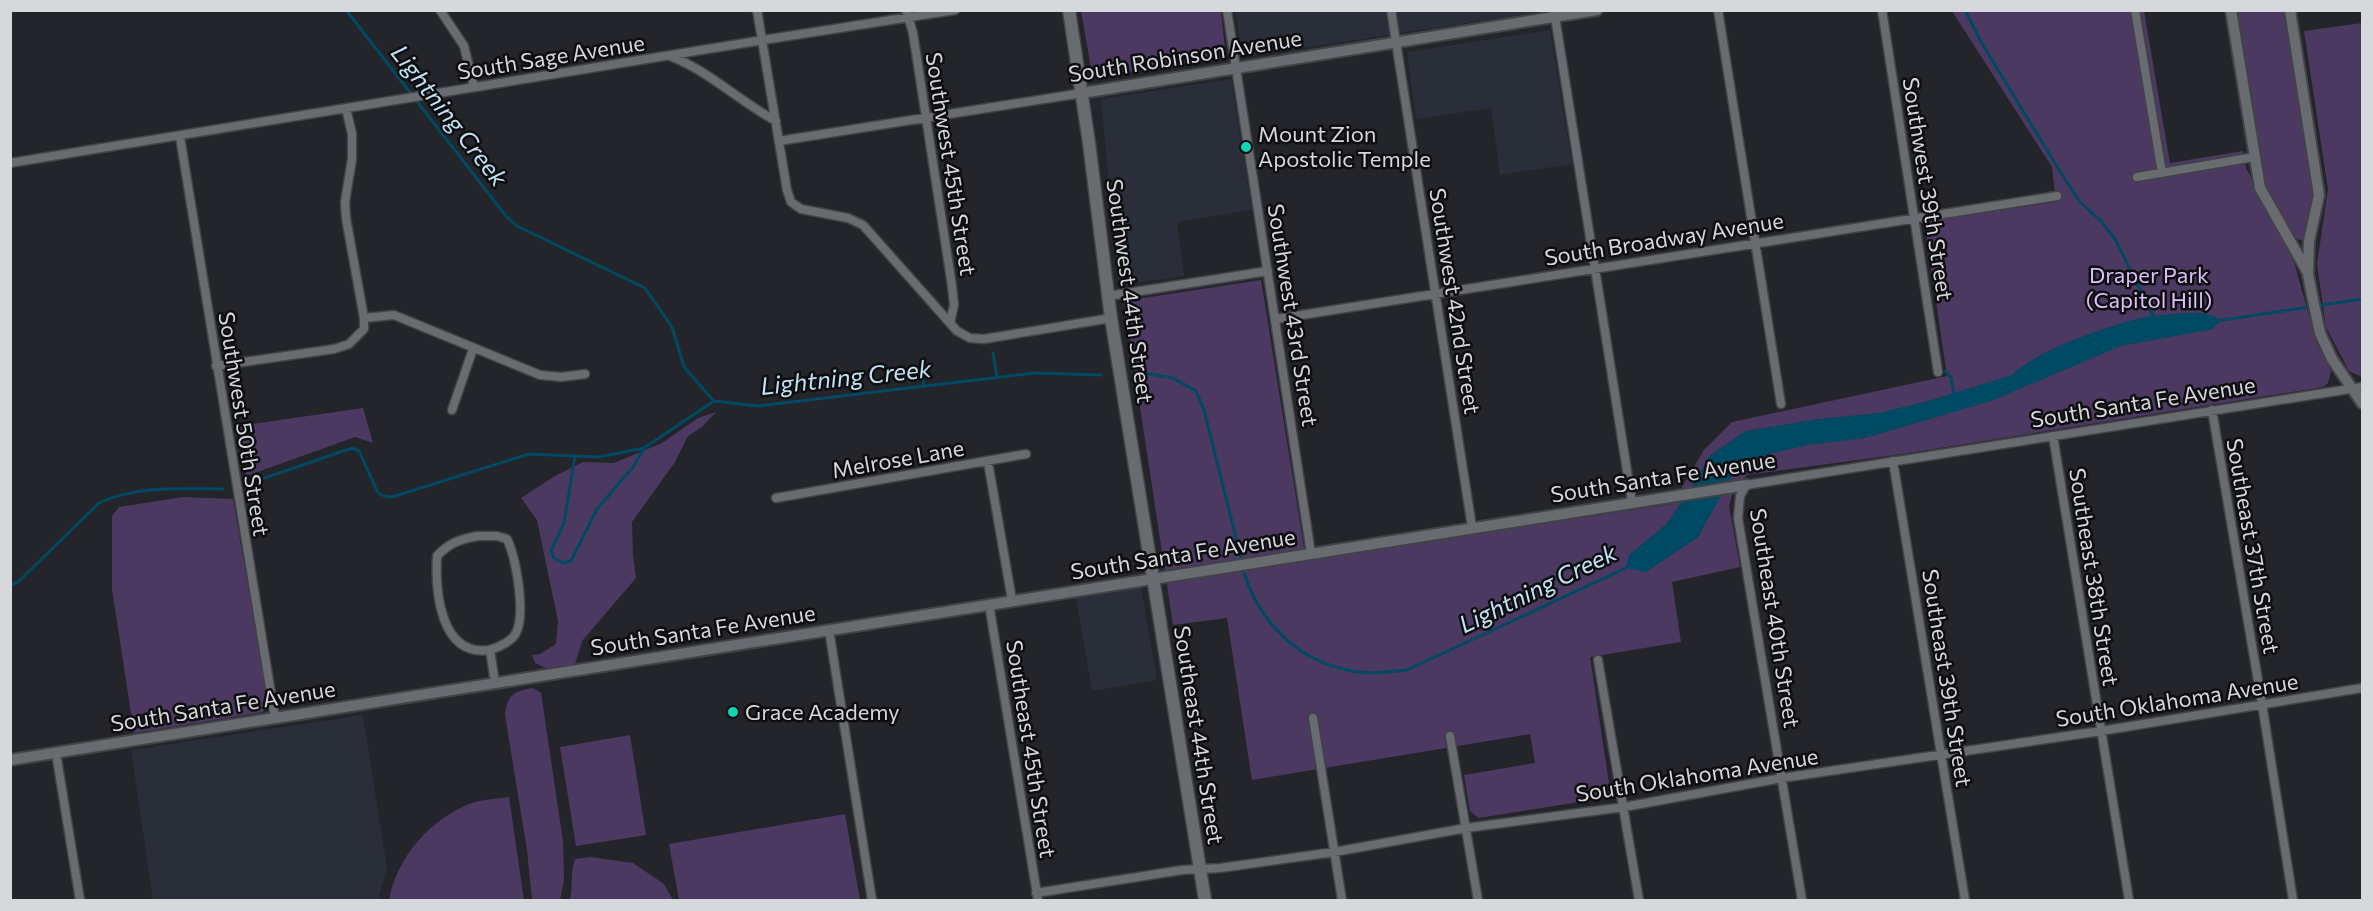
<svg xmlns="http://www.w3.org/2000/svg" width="2373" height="911" font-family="Commissioner,sans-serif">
<rect width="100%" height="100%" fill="#23252a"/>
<path fill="#2a2e38" d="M 1235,10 L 1545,11 L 1243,57 Z
M 1550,30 L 1572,164 L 1500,175 L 1491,108 L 1416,119 L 1407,52 Z
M 1231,79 L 1252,210 L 1177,222 L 1184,276 L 1126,284 L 1118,280 L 1101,99 Z
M 1141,587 L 1157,680 L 1092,691 L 1076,598 Z
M 363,715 L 387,868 L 379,895 L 380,900 L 153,900 L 131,750 Z"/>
<path fill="#4c3961" d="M 1081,11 L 1221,11 L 1226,58 L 1100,76 L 1091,68 Z
M 1952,11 L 2144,11 L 2170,163 L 2243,151 L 2246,168 L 2294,262 L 2317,344 L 2331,371 L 2328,383 L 2323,387 L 1902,454 L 1747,475 L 1732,494 L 1729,506 L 1740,567 L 1672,582 L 1681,642 L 1590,657 L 1611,797 L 1478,818 L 1470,811 L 1464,775 L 1535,763 L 1530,734 L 1252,780 L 1227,618 L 1173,625 L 1124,301 L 1261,280 L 1306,560 L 1672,504 L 1704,450 L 1732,422 L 1947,376 L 1925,226 L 1930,221 L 2056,202 L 2052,167 Z
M 2236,11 L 2285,11 L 2313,193 L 2305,238 L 2302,240 L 2297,239 L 2269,195 L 2262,175 Z
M 2362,23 L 2362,377 L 2349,371 L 2326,327 L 2317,264 L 2328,189 L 2304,31 Z
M 363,408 L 373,443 L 355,437 L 246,476 L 238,426 Z
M 716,412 L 702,427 L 688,436 L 675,462 L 632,522 L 633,556 L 636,578 L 582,641 L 575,664 L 548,669 L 535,663 L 532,655 L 540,654 L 556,644 L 558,621 L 537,520 L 521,498 L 555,476 L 583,462 L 614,463 L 662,443 L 698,418 Z
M 183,497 L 233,499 L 268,703 L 263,712 L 134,733 L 112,589 L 112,516 L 119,507 Z
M 533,688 L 541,693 L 563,841 L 564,880 L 560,900 L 532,900 L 527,850 L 505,715 C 507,695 514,691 533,688 Z
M 630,735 L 646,835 L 576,846 L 560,747 Z
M 509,797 L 524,900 L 389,900 C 397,857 431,818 472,803 C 484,799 497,799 509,797 Z
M 845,814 L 860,900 L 679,900 L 669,844 Z
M 590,857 L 633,863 L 664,884 L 673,900 L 570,900 C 573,886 570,872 575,859 Z"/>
<path fill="#004963" d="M 2153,313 L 2156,316 C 2176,314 2203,308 2220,320 L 2213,329 L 2121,346 L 1991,401 L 1865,438 L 1807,445 L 1749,459 L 1732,476 L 1698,537 L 1646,572 L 1626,568 L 1629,555 L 1676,516 L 1709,456 L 1746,431 L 1818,419 L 1879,413 L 1928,401 L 2012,375 C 2036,350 2117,322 2151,316 Z"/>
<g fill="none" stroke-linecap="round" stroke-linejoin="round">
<path stroke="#004963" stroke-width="3" d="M 346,10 L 506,216 L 517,226 L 645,288 L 672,327 L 684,367 L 714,401 L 758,406 L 1034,373 L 1101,375
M 1965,10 L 1981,42 L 2061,173 L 2080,202 L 2101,221 L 2115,239 L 2154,317
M 2216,321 L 2362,299
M 993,353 L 997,377
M 921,368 L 924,386
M 1945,371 L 1951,377 L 1954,396
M 1137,372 L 1173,378 L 1196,391 L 1204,410 L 1242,562
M 575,456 L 564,523 L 551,551 L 554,558 L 563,563 L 571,561 L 597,509 L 633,467 L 643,450
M 253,482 L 352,448 L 359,451 L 378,493 L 384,496 L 392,497 L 529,454 L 599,457 L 644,448 L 714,401
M 1668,524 L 1685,500
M 1243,569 C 1257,619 1295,659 1347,670 C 1366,675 1388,672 1407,670 L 1626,568 L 1628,565
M 10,586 L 19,581 L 99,503 C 137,485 181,489 223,489"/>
<g stroke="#414346" stroke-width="11">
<path id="minor" d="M 440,10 L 464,46 L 474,87
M 757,10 L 787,190 L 791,202 L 801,209 L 848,218 L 863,225 L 957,331 L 970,338 L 984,339 L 1111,318
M 906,10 L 913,33 L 952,286 L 954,305 L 950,323
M 1227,10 L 1311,553
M 1391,10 L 1472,527
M 1554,10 L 1632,502
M 1718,10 L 1781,404
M 1882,10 L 1938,372
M 2135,10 L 2162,173
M 670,56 C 709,71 739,101 776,121
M 180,137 L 275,718
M 779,141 L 1082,93
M 10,163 L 763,40 L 955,10
M 2137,177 L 2254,157
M 1108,296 L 1268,271
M 364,318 L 394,315 L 540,375 L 561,377 L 585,374
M 1276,319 L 2057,196
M 216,366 L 334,349 L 349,344 L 364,329 L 364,318 L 346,218 L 345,202 L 352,159 L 352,134 L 346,108
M 452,410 L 473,349
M 2212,410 L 2262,704 L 2293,900
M 2053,436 L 2129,900
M 1893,461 L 1965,900
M 988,462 L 1012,600
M 776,498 L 1026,454
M 478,536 L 497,536 L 507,539 C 516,558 526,613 516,633 C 512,641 498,648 489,650 C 440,657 435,590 437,556 C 449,543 460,539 478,536 Z
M 989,604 L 1038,900
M 829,630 L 872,900
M 490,650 L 495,683
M 1598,660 L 1639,900
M 1313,718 L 1342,900
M 1450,736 L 1478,900
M 56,753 L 80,900
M 1036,893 L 1182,870 L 1220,868 L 1334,852 L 1466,828 L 1624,807 L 1782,778 L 2101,731 L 2362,688
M 1802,900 L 1738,518 L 1740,496 L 1746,485 L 2362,387"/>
</g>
<g stroke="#414346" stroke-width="14">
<path id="tertiary" d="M 2231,10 L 2260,188 L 2307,271
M 2290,10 L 2319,195 L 2309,241 L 2308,274 L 2312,295 L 2320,333 L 2332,359 L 2362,403
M 1082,93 L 1597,10
M 10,760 L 1746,485"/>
</g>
<g stroke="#414346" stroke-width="15">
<path id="secondary" d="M 1069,10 L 1089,143 L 1111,318 L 1205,900"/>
</g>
<use href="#minor" stroke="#686b70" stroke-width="8"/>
<use href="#tertiary" stroke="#686b70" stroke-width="10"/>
<use href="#secondary" stroke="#686b70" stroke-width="12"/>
</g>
<g fill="#10d5b4" stroke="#0e0e10" stroke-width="2">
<circle cx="1246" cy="147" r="6"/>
<circle cx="733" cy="712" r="6"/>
</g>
<g text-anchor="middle" stroke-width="5" stroke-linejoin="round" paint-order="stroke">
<g font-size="22" fill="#d6d8db" stroke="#0e0e10">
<text transform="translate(1185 56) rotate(-9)" y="8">South Robinson Avenue</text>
<text transform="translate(551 57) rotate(-9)" y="8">South Sage Avenue</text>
<text transform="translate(951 164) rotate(81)" y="8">Southwest 45th Street</text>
<text transform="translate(1928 189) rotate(81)" y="8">Southwest 39th Street</text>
<text transform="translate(1664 239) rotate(-9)" y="8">South Broadway Avenue</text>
<text transform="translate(1130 291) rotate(82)" y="8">Southwest 44th Street</text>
<text transform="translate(1455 301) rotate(81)" y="8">Southwest 42nd Street</text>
<text transform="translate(1293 315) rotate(81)" y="8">Southwest 43rd Street</text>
<text transform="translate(2143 402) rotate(-9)" y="8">South Santa Fe Avenue</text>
<text transform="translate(244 424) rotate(81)" y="8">Southwest 50th Street</text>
<text transform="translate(898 459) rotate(-10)" y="8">Melrose Lane</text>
<text transform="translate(1663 477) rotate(-9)" y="8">South Santa Fe Avenue</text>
<text transform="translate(2253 546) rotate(80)" y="8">Southeast 37th Street</text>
<text transform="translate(1183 554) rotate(-9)" y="8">South Santa Fe Avenue</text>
<text transform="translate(2094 577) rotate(81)" y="8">Southeast 38th Street</text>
<text transform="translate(1775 618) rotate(81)" y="8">Southeast 40th Street</text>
<text transform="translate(703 630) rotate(-9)" y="8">South Santa Fe Avenue</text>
<text transform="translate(1947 678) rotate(81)" y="8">Southeast 39th Street</text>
<text transform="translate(2177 700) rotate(-9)" y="8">South Oklahoma Avenue</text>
<text transform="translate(223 706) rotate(-9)" y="8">South Santa Fe Avenue</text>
<text transform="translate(1199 735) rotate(81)" y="8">Southeast 44th Street</text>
<text transform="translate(1031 749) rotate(81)" y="8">Southeast 45th Street</text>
<text transform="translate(1697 775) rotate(-9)" y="8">South Oklahoma Avenue</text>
</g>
<g font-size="22" fill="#d6d8db" stroke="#0e0e10" text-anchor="start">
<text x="1258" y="142">Mount Zion<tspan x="1258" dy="25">Apostolic Temple</tspan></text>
<text x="745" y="720">Grace Academy</text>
</g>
<g font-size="22" fill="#dbc0fb" stroke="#0e0e10">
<text x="2149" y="283">Draper Park<tspan x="2149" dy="25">(Capitol Hill)</tspan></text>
</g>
<g font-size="24" font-style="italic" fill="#c2e3f5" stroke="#0e0e10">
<text transform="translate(449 116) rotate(52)" y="8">Lightning Creek</text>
<text transform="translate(846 378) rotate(-6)" y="8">Lightning Creek</text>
<text transform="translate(1538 589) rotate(-26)" y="8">Lightning Creek</text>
</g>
</g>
<rect width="2373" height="911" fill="none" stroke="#d6d8db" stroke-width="24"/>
</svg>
